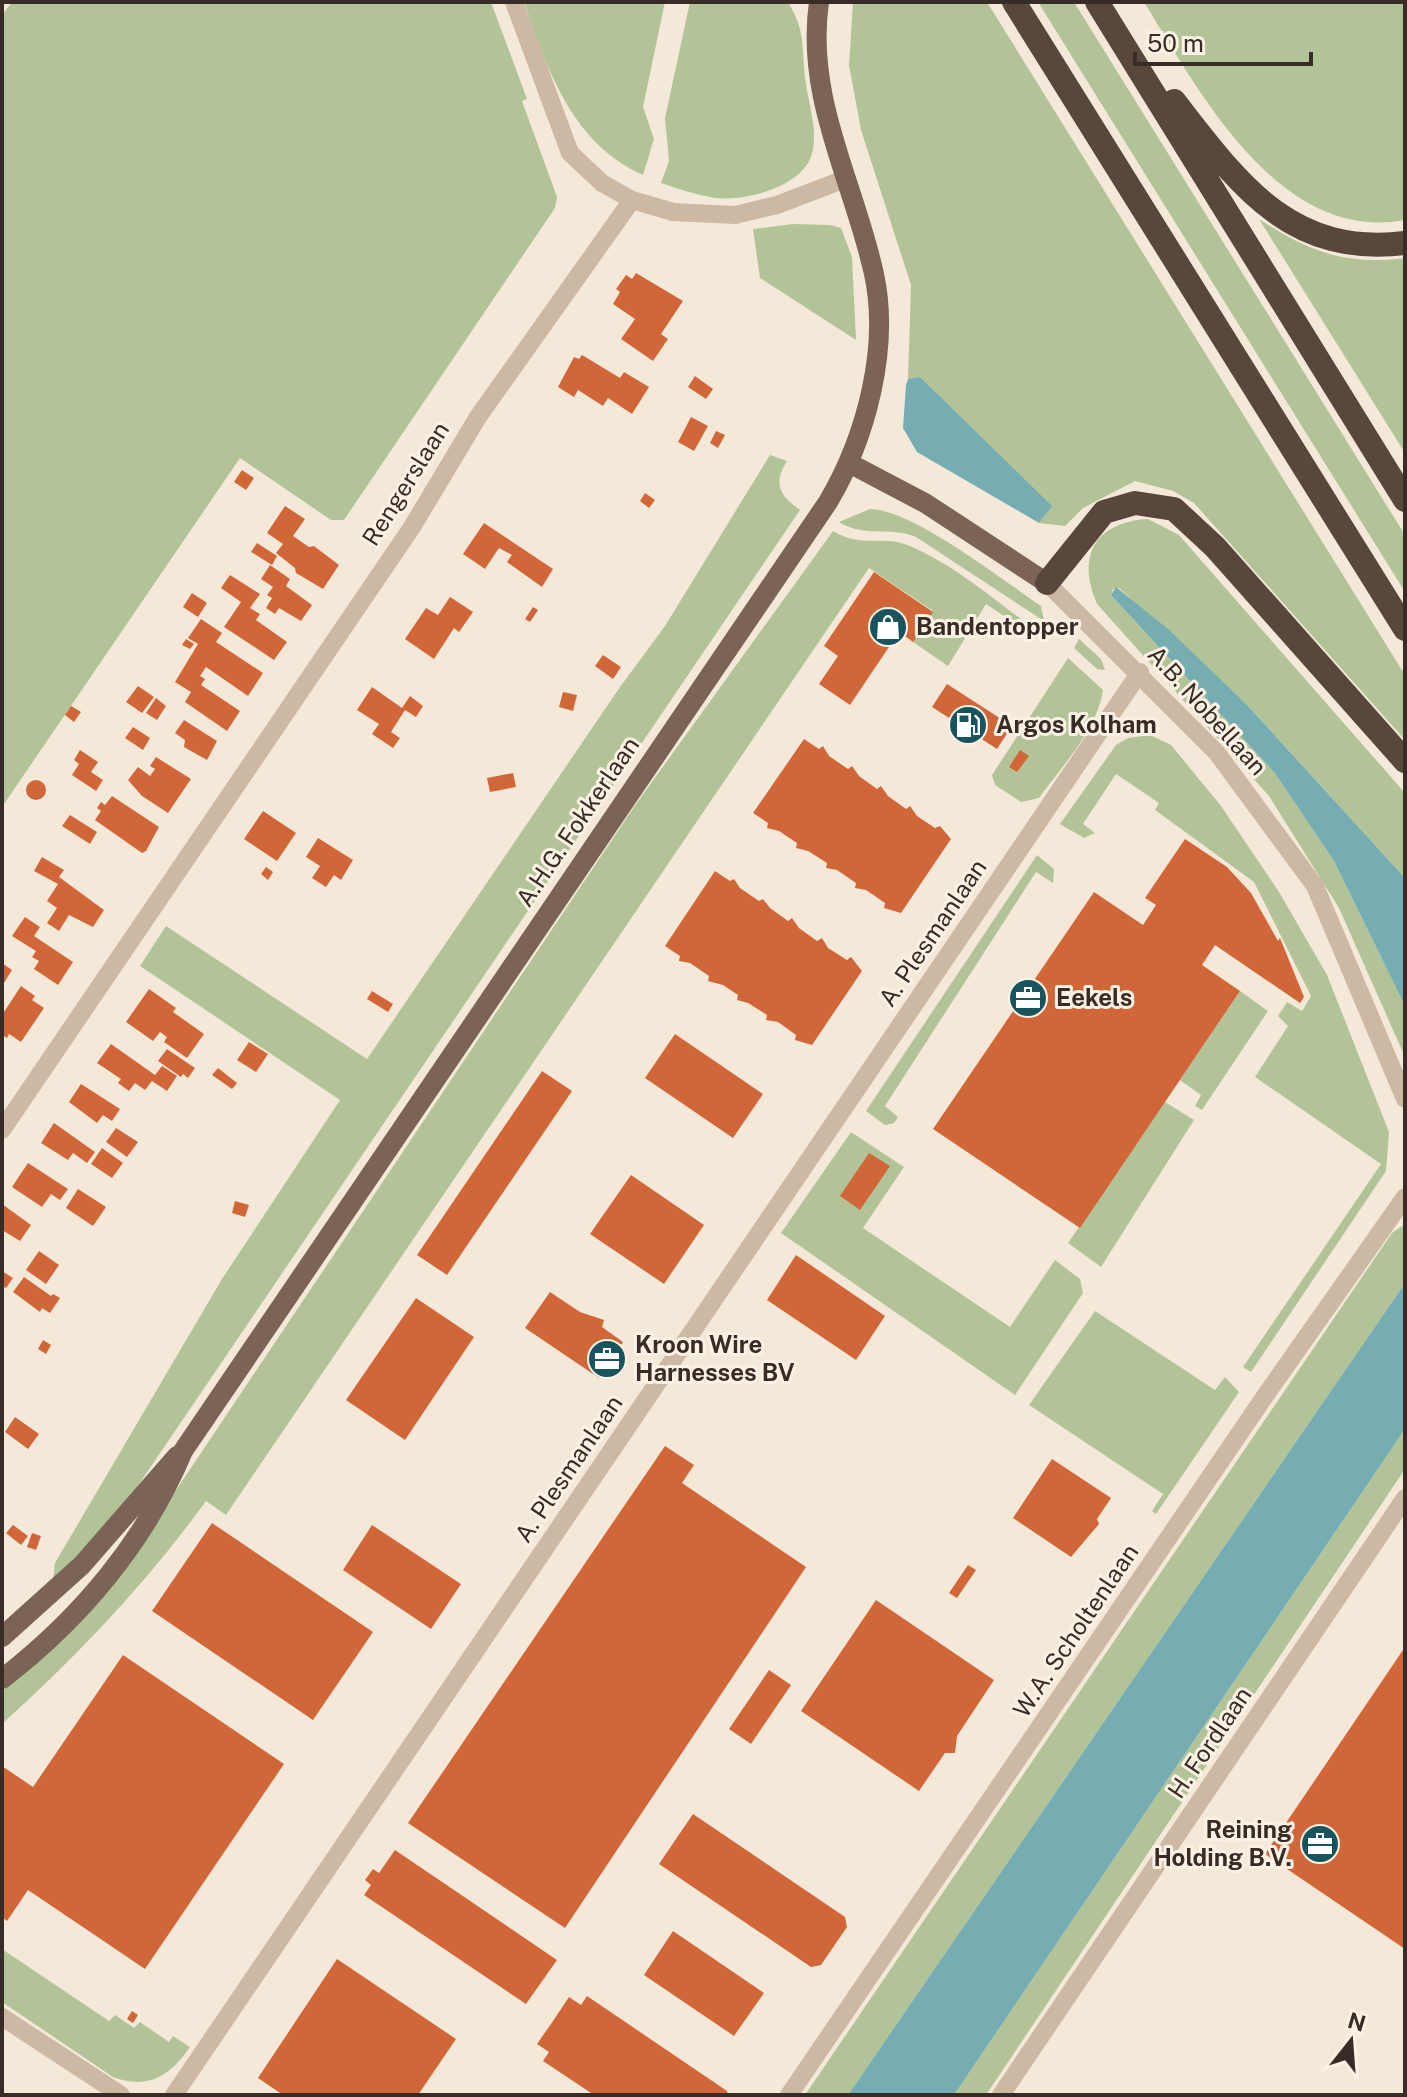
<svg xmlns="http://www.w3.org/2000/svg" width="1407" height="2097" font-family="'Public Sans',sans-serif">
<rect width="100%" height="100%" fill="#f4e9d9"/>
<path fill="#b2c497" d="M 12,2 L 491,2 L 527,99 L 522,101 L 557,197 L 555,208 L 344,520 L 331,520 L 240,458 L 2,807 L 2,15 Z
M 524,2 L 665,2 L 643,107 L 654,139 L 643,175 C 572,143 548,71 524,2 Z
M 690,2 L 788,2 C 807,33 801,49 806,84 C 809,106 819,134 811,157 C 799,188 745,201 715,198 C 697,195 679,189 661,183 L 669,161 L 665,118 Z
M 853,2 L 987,2 L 1405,675 L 1405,740 L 1194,503 L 1173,491 L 1135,481 L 1083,508 L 1065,526 L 1039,523 L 1051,506 L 920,377 L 908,379 L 911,285 L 861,130 L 849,65 Z
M 1038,2 L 1074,2 L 1405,535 L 1405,592 Z
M 1144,2 L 1405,2 L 1405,220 C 1279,244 1199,91 1144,2 Z
M 1259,219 C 1307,251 1346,266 1405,258 L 1405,453 Z
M 793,224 L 830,225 L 841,228 L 852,257 L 856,340 L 760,278 L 753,229 Z
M 770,455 L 787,461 C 773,484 779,495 800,510 L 116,1518 L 52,1589 L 55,1563 L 222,1279 L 340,1100 L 140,966 L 166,926 L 367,1059 L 620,687 L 665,626 Z
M 870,509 C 912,509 1004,581 1041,606 L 1044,621 L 916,537 C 890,526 864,538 839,522 Z
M 1148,519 L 1179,535 L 1405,793 L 1405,878 L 1247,705 L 1119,588 L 1113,589 L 1111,595 L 1274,772 L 1334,861 L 1405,1006 L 1405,1057 L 1339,908 L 1269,796 L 1097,604 C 1076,556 1095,522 1148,519 Z
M 833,531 C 862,549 883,534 910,546 C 957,566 999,604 1040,633 L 1037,638 L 986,604 L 948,666 L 913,642 L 933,611 L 869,568 L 226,1515 L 206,1501 C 146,1584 78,1655 2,1724 L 2,1692 L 150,1529 L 636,804 Z
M 1079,639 L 1101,659 L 1105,670 L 1097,669 L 1074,648 Z
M 1068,658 L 1103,690 C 1097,730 1062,766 1039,798 L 1021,802 L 995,785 L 992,775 Z
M 1150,735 L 1171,745 L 1221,806 L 1279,892 L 1327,975 L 1389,1132 L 1386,1171 L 1251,1372 L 1243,1367 L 1381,1164 L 1255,1077 L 1288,1026 L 1278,1016 L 1287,1002 L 1302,1011 L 1311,996 L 1254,882 L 1155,810 L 1159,803 L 1116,774 L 1083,824 L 1095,833 L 1084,838 L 1060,824 L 1116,745 L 1128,738 Z
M 1037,855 L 1054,869 L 1053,883 L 1036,872 L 885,1106 L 898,1117 L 894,1123 L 885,1125 L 866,1111 Z
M 1240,991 L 1268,1011 L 1202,1110 L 1195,1106 L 1201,1095 L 1180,1080 Z
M 1165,1102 L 1194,1120 L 1101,1267 L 1068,1243 Z
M 851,1132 L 904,1167 L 863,1228 L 1010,1327 L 1055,1260 L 1080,1279 L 1083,1293 L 1015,1395 L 781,1233 Z
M 1405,1224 L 1405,1283 L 848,2095 L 805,2095 L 1392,1233 Z
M 1095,1311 L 1215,1390 L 1225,1377 L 1239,1392 L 1156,1514 L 1152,1511 L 1163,1494 L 1029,1405 Z
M 1405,1429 L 1405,1469 L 986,2095 L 954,2095 Z
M 2,1949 L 109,2021 L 115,2015 L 134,2028 L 140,2022 L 169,2042 L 173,2036 L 190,2047 C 170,2076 148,2090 113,2077 L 2,2002 Z"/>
<path fill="#75adb3" d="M 920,377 L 1052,506 L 1039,523 L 917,452 L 903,428 L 906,385 L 908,379 Z
M 1116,587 L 1168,629 L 1247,705 L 1405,878 L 1405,1006 L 1334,861 L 1274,772 L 1111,595 Z
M 1405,1283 L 1405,1429 L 954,2095 L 848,2095 Z"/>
<path fill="#d16739" d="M 636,273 L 683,301 L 661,334 L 668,339 L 653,361 L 621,339 L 635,319 L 613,304 L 620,292 L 616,289 L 626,275 L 632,279 Z
M 582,355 L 620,378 L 624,372 L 649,387 L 632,414 L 608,398 L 603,406 L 578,390 L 574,397 L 558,387 L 574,357 L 579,359 Z
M 695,376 L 713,389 L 706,399 L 688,387 Z
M 691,417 L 708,426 L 694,451 L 678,442 Z
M 716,431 L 725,435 L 718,448 L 710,443 Z
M 242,470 L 254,478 L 246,490 L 234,482 Z
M 645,493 L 655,500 L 649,508 L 640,501 Z
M 285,506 L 305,519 L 293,536 L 309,547 L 314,546 L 339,565 L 323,589 L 296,573 L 295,568 L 276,553 L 283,544 L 267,533 Z
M 484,523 L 553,569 L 542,587 L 507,562 L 512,555 L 499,548 L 485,569 L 463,554 Z
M 257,543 L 277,556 L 272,565 L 251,552 Z
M 270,565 L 290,579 L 286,586 L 312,605 L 301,621 L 279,608 L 275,614 L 266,608 L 272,598 L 267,595 L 273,587 L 261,579 Z
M 874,572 L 933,612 L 913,642 L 899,632 L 850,705 L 819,684 L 838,656 L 824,646 Z
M 230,575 L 260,594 L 250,608 L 260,614 L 256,620 L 287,642 L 274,660 L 224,627 L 241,602 L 221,588 Z
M 192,593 L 207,603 L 198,617 L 183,607 Z
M 450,597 L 473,612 L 459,632 L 454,628 L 434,659 L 405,639 L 426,608 L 438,615 Z
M 533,607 L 538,610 L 530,622 L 525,619 Z
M 201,619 L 222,633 L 216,642 L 263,673 L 248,696 L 206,667 L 200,676 L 205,679 L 201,685 L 240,711 L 227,731 L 185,702 L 191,692 L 175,682 L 198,644 L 188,638 Z
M 186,639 L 194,644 L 190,649 L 182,645 Z
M 603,655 L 621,667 L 613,679 L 595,666 Z
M 947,684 L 1012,726 L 997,749 L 932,707 Z
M 138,686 L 154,697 L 142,713 L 126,702 Z
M 372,687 L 402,708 L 410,696 L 423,706 L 416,717 L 405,710 L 391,732 L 400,738 L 393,748 L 372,734 L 379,724 L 357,710 Z
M 563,692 L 577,695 L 573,711 L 559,707 Z
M 156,698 L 166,706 L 157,720 L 146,713 Z
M 71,706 L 81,712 L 74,722 L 65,715 Z
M 184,720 L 217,741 L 207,760 L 184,747 L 185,740 L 175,733 Z
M 133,727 L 150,738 L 143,750 L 125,738 Z
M 804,739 L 819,749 L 823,746 L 829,756 L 848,769 L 852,766 L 859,776 L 877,789 L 881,786 L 888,796 L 906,809 L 910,806 L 917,816 L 935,828 L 940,826 L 951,839 L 901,913 L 884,908 L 885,903 L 866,890 L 855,888 L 856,883 L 837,870 L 826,868 L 827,863 L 808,851 L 796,848 L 797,843 L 779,831 L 767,828 L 768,823 L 753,813 Z
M 80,750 L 98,762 L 91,772 L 103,780 L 96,791 L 72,775 L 79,764 L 74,760 Z
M 1020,750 L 1029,756 L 1017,772 L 1009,767 Z
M 156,757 L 191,779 L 168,813 L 142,796 L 128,780 L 138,767 L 150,776 L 155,769 L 150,766 Z
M 513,773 L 516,787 L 490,792 L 487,778 Z
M26 790a10 10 0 1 1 20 0a10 10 0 1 1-20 0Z
M 112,796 L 159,827 L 146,851 L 142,853 L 95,820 L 101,811 L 97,808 L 101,802 L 105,805 Z
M 263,811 L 296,833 L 277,861 L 244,839 Z
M 70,815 L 97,832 L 90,844 L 62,826 Z
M 318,838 L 353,860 L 341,880 L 334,875 L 326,887 L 312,878 L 320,866 L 306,857 Z
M 1185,839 L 1227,867 L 1251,893 L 1278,941 L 1280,938 L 1304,997 L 1300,1003 L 1215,945 L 1202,965 L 1240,991 L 1080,1228 L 933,1129 L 1094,892 L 1143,925 L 1156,905 L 1145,898 Z
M 42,857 L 64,870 L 59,877 L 104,910 L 93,927 L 69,915 L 59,931 L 47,923 L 57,908 L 47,901 L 58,884 L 34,871 Z
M 266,867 L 273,872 L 268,880 L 261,874 Z
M 715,871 L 730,881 L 734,879 L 740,888 L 759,901 L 763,899 L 770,908 L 788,921 L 792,918 L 799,928 L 817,941 L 822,938 L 828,948 L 847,960 L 851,957 L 862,971 L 812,1045 L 795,1040 L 796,1035 L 778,1022 L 766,1020 L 767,1015 L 748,1003 L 737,1000 L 738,995 L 723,985 L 708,981 L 709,976 L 690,963 L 679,961 L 680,956 L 665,946 Z
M 25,917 L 40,927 L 34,936 L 73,962 L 58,985 L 34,969 L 39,961 L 32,957 L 36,951 L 12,936 Z
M 2,963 L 12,970 L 2,986 Z
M 21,986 L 35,996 L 32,1000 L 44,1008 L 21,1042 L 9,1034 L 7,1038 L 2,1035 L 2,1015 Z
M 149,989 L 176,1008 L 173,1012 L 204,1034 L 187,1058 L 164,1042 L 167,1037 L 160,1032 L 153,1041 L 126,1022 Z
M 372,991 L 393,1004 L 388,1012 L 367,999 Z
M 675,1034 L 763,1094 L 733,1138 L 645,1078 Z
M 249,1042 L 268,1054 L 256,1072 L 237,1060 Z
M 111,1044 L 155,1075 L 162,1066 L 177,1076 L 167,1091 L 152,1081 L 145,1090 L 135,1083 L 129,1091 L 118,1083 L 121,1079 L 97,1063 Z
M 167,1049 L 195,1068 L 188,1078 L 183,1074 L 181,1077 L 158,1061 Z
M 218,1068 L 237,1083 L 232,1089 L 212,1075 Z
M 542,1071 L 572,1091 L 447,1275 L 417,1255 Z
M 81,1084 L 120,1109 L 112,1121 L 103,1115 L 97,1123 L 69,1102 Z
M 54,1123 L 95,1152 L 87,1163 L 73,1153 L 68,1160 L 41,1143 Z
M 116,1128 L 138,1142 L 127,1157 L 106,1142 Z
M 102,1148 L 123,1163 L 112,1178 L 91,1164 Z
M 869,1153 L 890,1166 L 860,1210 L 840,1196 Z
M 28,1163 L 68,1189 L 60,1200 L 51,1194 L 42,1207 L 12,1187 Z
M 631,1175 L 704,1225 L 664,1284 L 590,1234 Z
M 78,1189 L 106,1207 L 93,1226 L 66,1208 Z
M 235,1201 L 249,1205 L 245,1217 L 232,1213 Z
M 2,1204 L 31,1225 L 20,1241 L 2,1230 Z
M 39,1251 L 59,1265 L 46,1284 L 26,1270 Z
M 796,1255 L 885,1316 L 856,1360 L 767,1300 Z
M 2,1271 L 13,1278 L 6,1288 L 2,1286 Z
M 24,1277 L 51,1296 L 53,1294 L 60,1298 L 50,1313 L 42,1308 L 40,1312 L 13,1292 Z
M 550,1292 L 580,1312 L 604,1320 L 602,1327 L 623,1342 L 599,1378 L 525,1328 Z
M 416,1298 L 474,1337 L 405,1440 L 346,1400 Z
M 43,1340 L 51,1345 L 46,1354 L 38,1349 Z
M 15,1417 L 39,1434 L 28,1449 L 5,1432 Z
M 665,1446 L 694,1465 L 682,1483 L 806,1567 L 565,1928 L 408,1823 Z
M 1052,1459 L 1111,1498 L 1097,1519 L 1099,1524 L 1071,1557 L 1013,1518 Z
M 212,1523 L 373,1632 L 313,1720 L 152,1611 Z
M 13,1525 L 28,1536 L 21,1545 L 6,1533 Z
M 372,1525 L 461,1584 L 431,1629 L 343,1570 Z
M 32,1533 L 41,1536 L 36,1550 L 27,1547 Z
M 968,1565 L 976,1570 L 957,1598 L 949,1593 Z
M 876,1600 L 994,1680 L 957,1736 L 955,1753 L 945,1753 L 919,1791 L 801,1711 Z
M 1405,1647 L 1405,1949 L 1265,1854 Z
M 123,1655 L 284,1764 L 145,1969 L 28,1890 L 7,1921 L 2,1917 L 2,1766 L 33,1787 Z
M 769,1670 L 791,1685 L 751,1744 L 729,1729 Z
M 693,1814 L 845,1917 L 847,1927 L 821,1965 L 811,1967 L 659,1864 Z
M 395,1850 L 557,1960 L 526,2004 L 364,1895 L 371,1885 L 365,1880 L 373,1869 L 379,1873 Z
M 673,1931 L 764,1993 L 734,2036 L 644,1975 Z
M 337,1959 L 456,2039 L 418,2095 L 283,2095 L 258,2078 Z
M 587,1996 L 727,2091 L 728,2095 L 594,2095 L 543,2061 L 549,2052 L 537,2044 L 553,2021 L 569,1997 L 581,2005 Z
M 132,2011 L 138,2015 L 133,2023 L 127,2019 Z"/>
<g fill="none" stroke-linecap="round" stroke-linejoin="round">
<path stroke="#cdb9a3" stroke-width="18" d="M 514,2 L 570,153 L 602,183 L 632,200 L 673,212 L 735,215 L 777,205 L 845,179
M 1047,583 L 1217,753 L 1315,886 L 1405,1099
M 2,1130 L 412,527 L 478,417 L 632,200
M 2,2017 L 121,2095
M 174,2095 L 1140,672
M 789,2095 L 1265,1396 L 1405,1197
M 1001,2095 L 1405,1498"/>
<path stroke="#7b6456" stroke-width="20" d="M 849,463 L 925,503 L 1047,583
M 2,1637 L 82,1565 L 177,1456
M 2,1679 C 80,1619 145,1542 183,1451 L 828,502 C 866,438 890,348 874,274 C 854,182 805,99 819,2"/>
<path stroke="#59473c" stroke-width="24" d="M 1014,2 L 1405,629
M 1097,2 L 1405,500
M 1174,101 C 1238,183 1289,257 1405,243
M 1047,583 L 1104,512 L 1135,503 L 1174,509 L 1215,547 L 1405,761"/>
</g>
<defs>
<g id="shop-disc" transform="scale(2)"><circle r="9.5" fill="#18545d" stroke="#fbf2e5"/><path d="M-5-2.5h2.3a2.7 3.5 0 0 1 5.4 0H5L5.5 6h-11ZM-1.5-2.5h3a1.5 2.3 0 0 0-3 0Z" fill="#fff"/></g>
<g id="fuel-disc" transform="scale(2)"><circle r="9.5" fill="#18545d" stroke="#fbf2e5"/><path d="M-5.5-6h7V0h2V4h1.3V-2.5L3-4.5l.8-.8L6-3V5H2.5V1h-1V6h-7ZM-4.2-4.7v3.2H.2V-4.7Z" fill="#fff"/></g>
<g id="office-disc" transform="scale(2)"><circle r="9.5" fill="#18545d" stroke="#fbf2e5"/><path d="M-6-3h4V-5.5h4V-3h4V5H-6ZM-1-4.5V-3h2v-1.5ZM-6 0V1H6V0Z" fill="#fff"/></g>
</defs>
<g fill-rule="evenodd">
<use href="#shop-disc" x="888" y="627"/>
<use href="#fuel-disc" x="968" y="725"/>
<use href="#office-disc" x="1028" y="998"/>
<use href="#office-disc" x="607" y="1359"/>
<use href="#office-disc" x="1320" y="1844"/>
</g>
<g text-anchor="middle" stroke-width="6" stroke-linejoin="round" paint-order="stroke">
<g font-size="24" fill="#372d26" stroke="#fbf2e5">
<text transform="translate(406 484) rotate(-58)" y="8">Rengerslaan</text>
<text transform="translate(1207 711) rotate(48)" y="8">A.B. Nobellaan</text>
<text transform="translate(578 822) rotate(-56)" y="8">A.H.G. Fokkerlaan</text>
<text transform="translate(933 933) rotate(-56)" y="8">A. Plesmanlaan</text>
<text transform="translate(569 1469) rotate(-56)" y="8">A. Plesmanlaan</text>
<text transform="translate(1076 1631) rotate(-56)" y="8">W.A. Scholtenlaan</text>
<text transform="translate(1210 1743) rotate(-56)" y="8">H. Fordlaan</text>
</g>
<g font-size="24" font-weight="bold" fill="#372d26" stroke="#fbf2e5" text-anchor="start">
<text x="916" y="635">Bandentopper</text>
<text x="996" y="733">Argos Kolham</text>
<text x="1056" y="1006">Eekels</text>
<text x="635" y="1353">Kroon Wire<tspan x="635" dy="28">Harnesses BV</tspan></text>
<text x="1292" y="1838" text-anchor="end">Reining<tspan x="1292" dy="28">Holding B.V.</tspan></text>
</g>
</g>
<rect width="1407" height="2097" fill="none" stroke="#372d26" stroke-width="8"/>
<g transform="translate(1351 2041) rotate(17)" stroke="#fbf2e5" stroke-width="6" paint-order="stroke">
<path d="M0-6L14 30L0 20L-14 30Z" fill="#372d26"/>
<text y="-12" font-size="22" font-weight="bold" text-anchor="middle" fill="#372d26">N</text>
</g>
<path d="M1135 52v12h176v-12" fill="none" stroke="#372d26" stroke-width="4"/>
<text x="1147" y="52" font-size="24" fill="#372d26" stroke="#fbf2e5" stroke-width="6" paint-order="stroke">50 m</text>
</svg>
